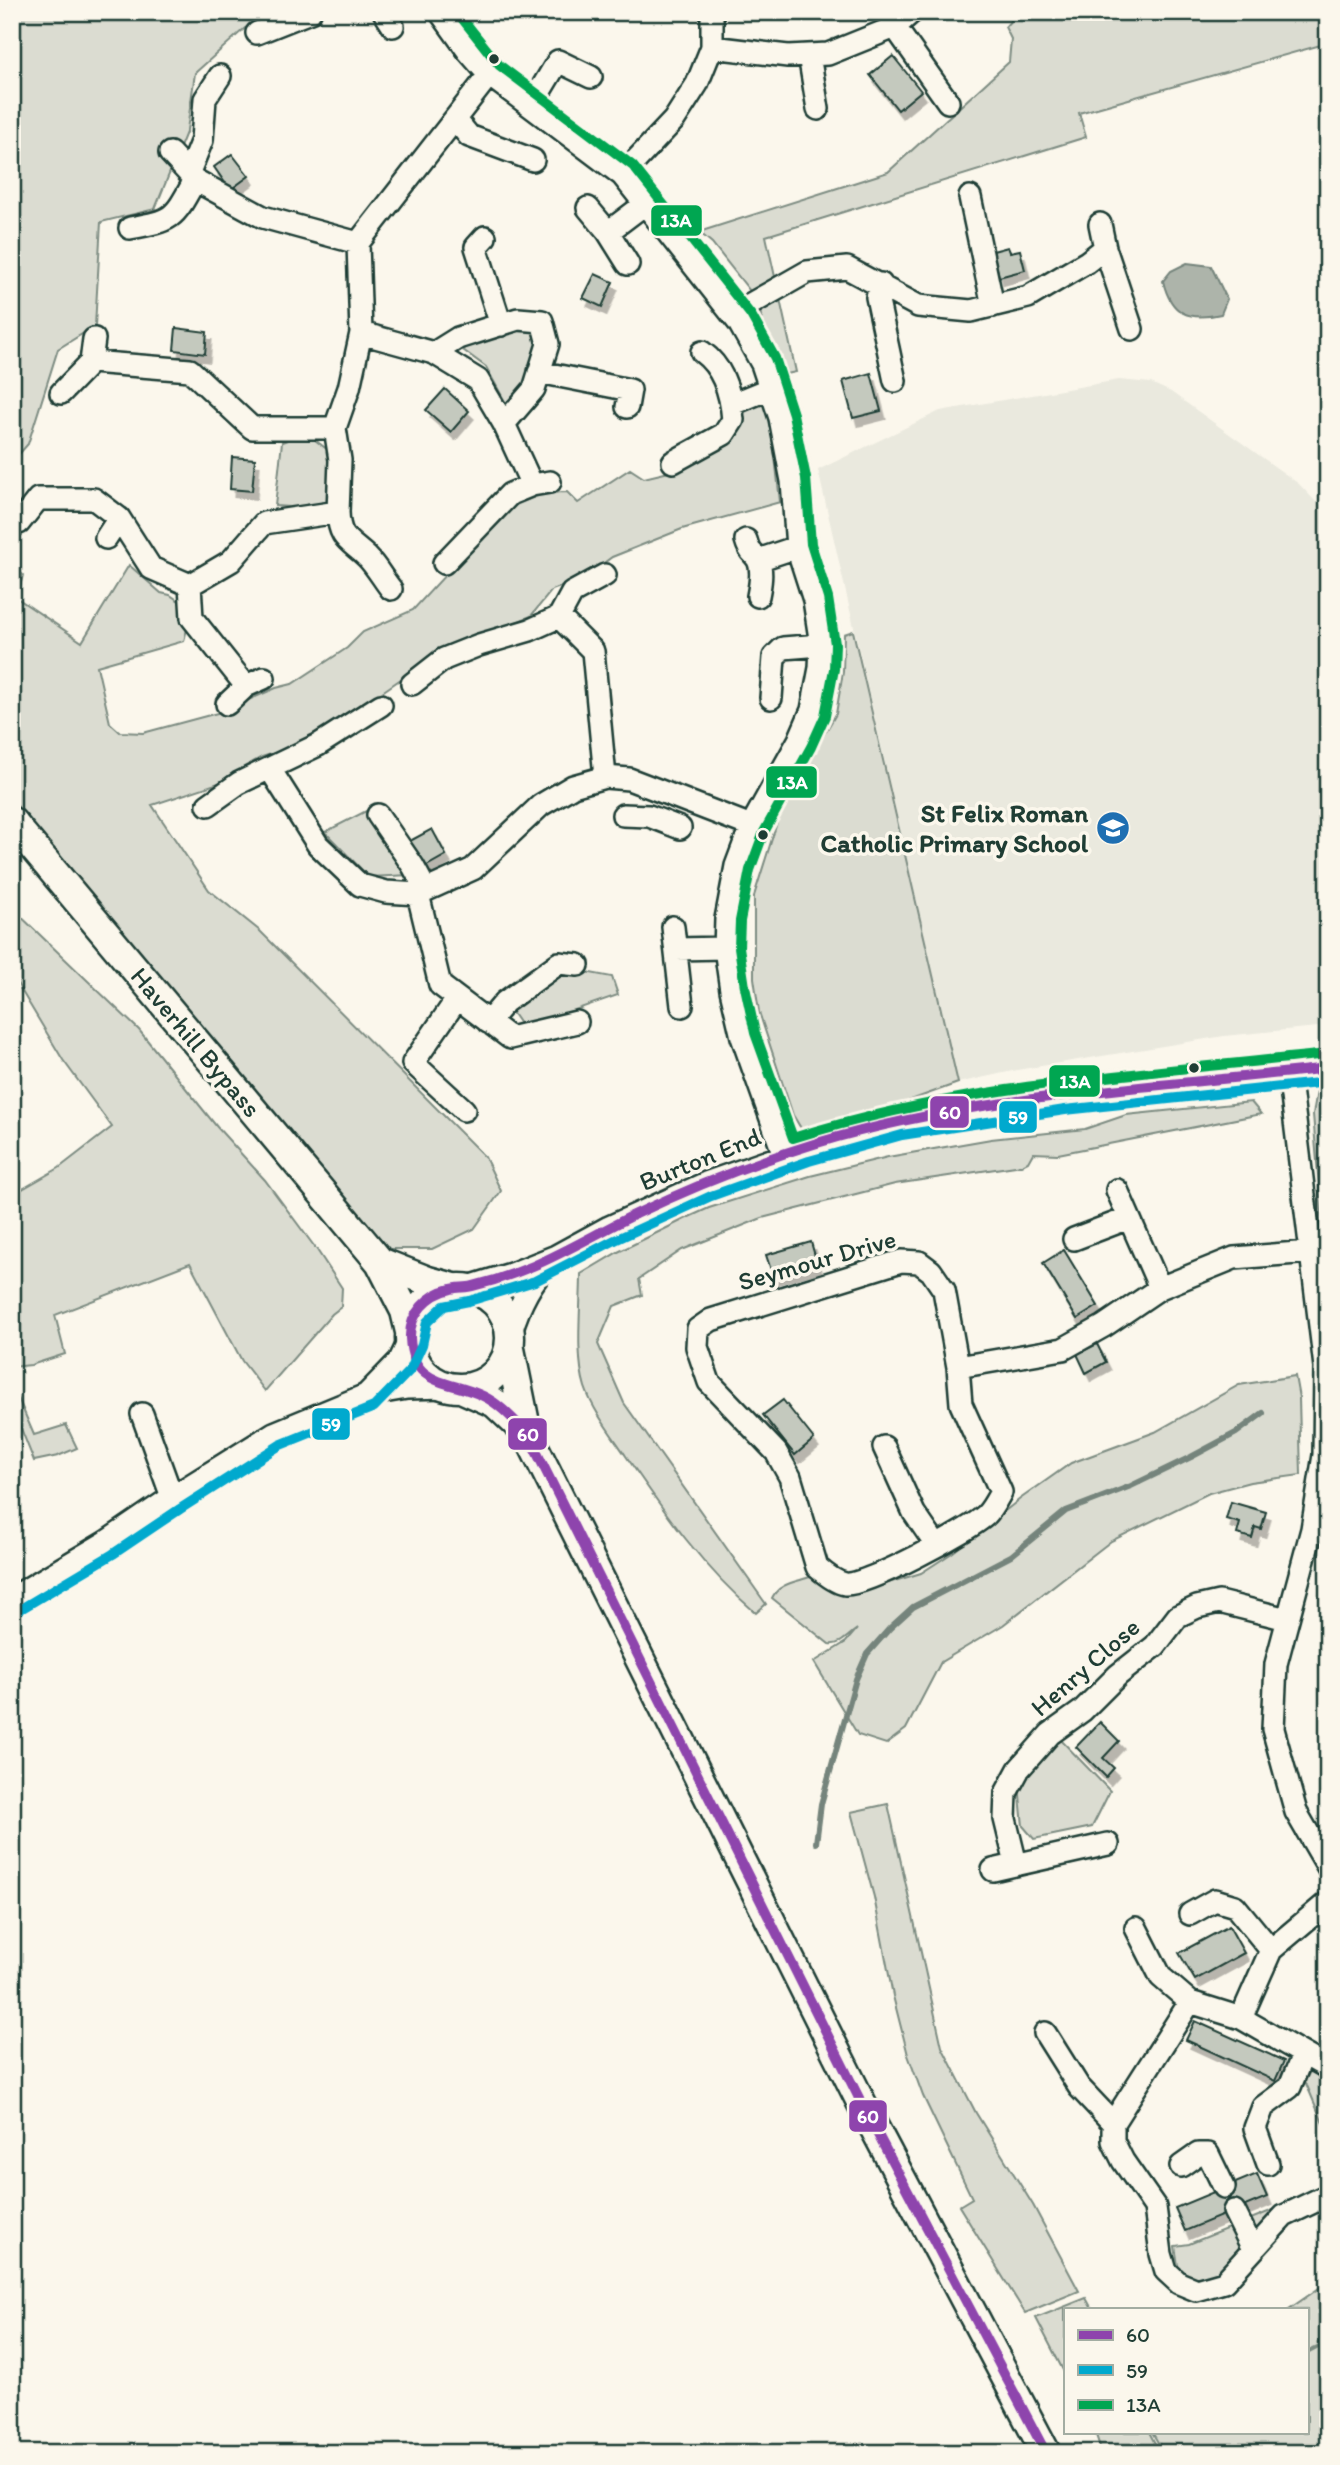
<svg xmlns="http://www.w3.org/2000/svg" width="1340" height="2465" font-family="Itim,sans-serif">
<defs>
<filter id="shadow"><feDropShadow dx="4.5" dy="8" stdDeviation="0" flood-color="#0004"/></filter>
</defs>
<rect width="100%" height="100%" fill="#fbf7ec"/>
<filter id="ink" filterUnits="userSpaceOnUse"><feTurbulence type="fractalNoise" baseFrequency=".0143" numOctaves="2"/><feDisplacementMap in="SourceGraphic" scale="14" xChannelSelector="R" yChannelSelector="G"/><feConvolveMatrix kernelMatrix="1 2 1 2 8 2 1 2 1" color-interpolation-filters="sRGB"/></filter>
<g filter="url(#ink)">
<path fill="#eae9de" d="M 1119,380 L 1151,383 L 1171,392 L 1299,484 L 1316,502 L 1328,506 L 1328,1026 L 1224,1036 L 1017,1070 L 958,1083 L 818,470 L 940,411 Z"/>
<path fill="#dbdcd1" stroke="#7d8c82" stroke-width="2" d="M 12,12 L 278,12 L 245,28 L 195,73 L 187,130 L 155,209 L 101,222 L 95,326 L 58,349 L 28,444 L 12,462 Z
M 1011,12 L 1328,12 L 1328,43 L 1079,113 L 1086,137 L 766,236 L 796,372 L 777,376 L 757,300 L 712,243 L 699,232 L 888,172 L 1009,62 L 1011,39 L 1005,27 L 1014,17 Z
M 523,327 L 534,333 L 540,342 L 527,384 L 508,407 L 486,367 L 463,350 L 479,340 Z
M 765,402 L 774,447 L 780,502 L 682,529 L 612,557 L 582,579 L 552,590 L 531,616 L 437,654 L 375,697 L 293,747 L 262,757 L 244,767 L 234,778 L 152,805 L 209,890 L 260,931 L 485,1157 L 501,1191 L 474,1229 L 432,1249 L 388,1249 L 12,800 L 12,565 L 23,575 L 17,598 L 82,642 L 129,565 L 161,593 L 170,595 L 179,601 L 187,629 L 184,641 L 97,666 L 110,723 L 120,732 L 143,733 L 221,712 L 276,688 L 292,684 L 347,648 L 363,632 L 413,610 L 506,509 L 544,493 L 567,492 L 578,503 L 630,469 L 644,478 L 669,472 L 736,438 L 745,411 Z
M 290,439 L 315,440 L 333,454 L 328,502 L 320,509 L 275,506 L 282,442 Z
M 853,631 L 958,1083 L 883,1110 L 802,1130 L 793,1115 L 759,1012 L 754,978 L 754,896 L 781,810 L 836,714 L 843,672 L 844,634 Z
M 368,810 L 410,875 L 369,877 L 325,832 Z
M 12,908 L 139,1030 L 217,1127 L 265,1180 L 317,1250 L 342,1288 L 341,1307 L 332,1314 L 265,1391 L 242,1361 L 190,1263 L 55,1315 L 65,1354 L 31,1365 L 12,1367 L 12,1195 L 59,1168 L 112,1127 L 63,1060 L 12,975 Z
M 564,968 L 612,977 L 618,995 L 523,1028 L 509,1008 Z
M 1328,1090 L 1328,1294 L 1313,1114 L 1317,1091 Z
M 1251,1102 L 1261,1114 L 1058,1154 L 1033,1153 L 1028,1162 L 1022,1165 L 895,1184 L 762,1218 L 682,1250 L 639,1279 L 642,1295 L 614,1306 L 598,1344 L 624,1403 L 766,1604 L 756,1613 C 703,1568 665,1513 626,1456 C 612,1435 593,1411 585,1387 C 575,1355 581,1308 581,1274 L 618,1252 L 689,1217 L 709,1208 L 810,1176 L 888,1157 L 991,1139 L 1085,1129 L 1126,1115 Z
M 1295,1376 L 1299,1398 L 1301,1475 L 1250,1482 L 1209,1493 L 1111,1541 L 1003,1625 L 941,1662 L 906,1729 L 886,1744 L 858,1735 L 814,1662 L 846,1642 L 857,1629 C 848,1635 841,1646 829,1644 L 772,1598 C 779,1583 796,1582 810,1577 L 845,1596 L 921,1573 L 952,1553 L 1020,1499 L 1071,1463 L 1155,1432 L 1239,1385 Z
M 12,1384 L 34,1435 L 66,1425 L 77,1448 L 58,1456 L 34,1461 L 14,1411 L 12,1412 Z
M 1059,1738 L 1110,1791 L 1092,1827 L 1034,1839 L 1023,1826 L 1019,1785 Z
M 888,1804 L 942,2047 L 976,2113 L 1033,2205 L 1079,2291 L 1025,2313 L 959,2206 L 972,2198 L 923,2096 L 908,2055 L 893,1996 L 874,1897 L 851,1812 Z
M 1314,2064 L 1328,2073 L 1328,2135 L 1305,2081 Z
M 1273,2210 L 1274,2212 L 1221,2273 L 1198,2280 L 1184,2275 L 1178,2266 L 1175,2246 L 1189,2244 Z
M 1328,2282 L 1328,2342 L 1307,2352 L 1307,2309 L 1289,2309 Z
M 1086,2298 L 1092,2309 L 1065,2309 L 1065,2374 L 1036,2318 Z
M 1328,2343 L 1328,2453 L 1164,2453 L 1152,2432 L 1307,2432 L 1307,2354 Z
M 1095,2432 L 1149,2432 L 1160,2453 L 1102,2453 Z"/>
<path fill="#adb4aa" stroke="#74847b" stroke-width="2" d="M 1187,263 L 1211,266 L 1227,299 L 1221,314 C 1189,321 1171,315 1163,281 L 1171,271 Z"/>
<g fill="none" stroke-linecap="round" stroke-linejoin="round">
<path stroke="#74847b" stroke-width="6" d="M 816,1843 L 821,1804 L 856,1679 L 867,1654 L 890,1628 L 913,1607 L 1011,1556 L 1066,1511 L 1131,1486 L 1191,1457 L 1236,1433 L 1263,1413"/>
</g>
<path fill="#c4c9be" stroke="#1f3d34" stroke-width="2" filter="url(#shadow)" d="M 893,56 L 921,91 L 898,110 L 870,75 Z
M 232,154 L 249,176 L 230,190 L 214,167 Z
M 1008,247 L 1010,252 L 1020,250 L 1025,270 L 999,277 L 993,251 Z
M 595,274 L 613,282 L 602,307 L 583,298 Z
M 176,328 L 207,332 L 205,354 L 174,350 Z
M 871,373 L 881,411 L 853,418 L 843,381 Z
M 445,389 L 469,411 L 451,432 L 426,410 Z
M 232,457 L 255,459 L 252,491 L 230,489 Z
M 432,829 L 446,855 L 425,867 L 410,841 Z
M 811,1242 L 817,1263 L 773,1276 L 766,1255 Z
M 1064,1250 L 1098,1306 L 1077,1319 L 1043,1263 Z
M 1097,1344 L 1106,1362 L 1086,1373 L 1077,1354 Z
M 783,1400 L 814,1439 L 795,1455 L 763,1415 Z
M 1231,1502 L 1266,1512 L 1261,1529 L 1255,1527 L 1252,1538 L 1237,1534 L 1240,1523 L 1226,1519 Z
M 1100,1722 L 1119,1741 L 1103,1758 L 1114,1768 L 1106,1777 L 1076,1747 Z
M 1229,1926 L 1244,1953 L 1195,1980 L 1179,1953 Z
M 1195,2021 L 1284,2061 L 1275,2081 L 1186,2040 Z
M 1257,2174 L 1267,2197 L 1185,2231 L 1175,2208 Z"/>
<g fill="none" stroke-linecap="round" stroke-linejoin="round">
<g stroke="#1f3d34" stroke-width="26">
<path id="minor" d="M 384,12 L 393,26
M 440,12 L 468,51 L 489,75 L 622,175 L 739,323 L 762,364 L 780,418 L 792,481 L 797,547 L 814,600 L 821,645 L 820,668 L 812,710 L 799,740 L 751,826 L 736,866 L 726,919 L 725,948 L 731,990 L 742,1037 L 784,1155
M 895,27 L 948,102
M 257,33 L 310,12
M 712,47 L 788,56 L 828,54 L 895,27 L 912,12
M 809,55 L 818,109
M 531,106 L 558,61 L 591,77
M 455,119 L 469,136 L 533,160
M 170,153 L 195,180 L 263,217 L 358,243
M 189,172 L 202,140 L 205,99 L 220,76
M 622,175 L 674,120 L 697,84 L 712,47 L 712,12
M 970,197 L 993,306
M 588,208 L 608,232 L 628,264
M 130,228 C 174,220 173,220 195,180
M 608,232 L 645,204
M 485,237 L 476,247 L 501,325
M 1105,248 L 1132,329
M 881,284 L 877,297 L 895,381
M 733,314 L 807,272 L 847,268 L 918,306 L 971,311 L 1028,297 L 1087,262 L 1105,248 L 1100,224
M 361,333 L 434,353 L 478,380 L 504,424 L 532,485
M 434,353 L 458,338 L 518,319 L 542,321 L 548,344 L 534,389 L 504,424
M 91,362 L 190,370 L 252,428 L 335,428
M 539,372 L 630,390 L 627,407
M 61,393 L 91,362 L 94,339
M 732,404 L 771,388
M 673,462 L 724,434 L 733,420 C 731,394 724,368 702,352
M 338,512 C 339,540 349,540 367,557 C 376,566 383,579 391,589
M 19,523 L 38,499 L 94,499 L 119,518 L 151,568 L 190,585
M 106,538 L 119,518
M 746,540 C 750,555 753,551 758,560 C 763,570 760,586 758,596
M 758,560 L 797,547
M 444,563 L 510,494 L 532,485 L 550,482
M 559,617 L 593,651 L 605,777 L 629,779 L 751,826
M 412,684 L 444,659 L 479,645 L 530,630 L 559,617 L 572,593 L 605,575
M 246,686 L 192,618 L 190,585 L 231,561 L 264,523 L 338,512 L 340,460 L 335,428 L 349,388 L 361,333 L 358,243 L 489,75
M 771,698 L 774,657 L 783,648 L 821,645
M 227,704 L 246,686 L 264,678
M 270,769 L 318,845 L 360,885 L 386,892 L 418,894 L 473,869 L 541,805 L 573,786 L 605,777
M 208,805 L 239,783 L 318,745 L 381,705
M 378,815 L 413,866 L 426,890
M 623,815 L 649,816 L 680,828
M 418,894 L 440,985 L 510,1038 L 577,1022
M 673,927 L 682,1006
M 676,949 L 725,948
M 457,999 L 413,1063 L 464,1110
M 488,1022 L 505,1002 L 559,963 L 578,965
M 1289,1072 L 1325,1367 L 1324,1455 L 1312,1529 L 1276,1664 L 1273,1729 L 1296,1812 L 1328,1867
M 1117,1190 L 1160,1288
M 1074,1239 L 1129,1218
M 901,1261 L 919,1262 L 931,1271 L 944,1290 L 958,1367 L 961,1404 L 1001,1492 C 997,1499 992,1509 986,1515 C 970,1530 865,1587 845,1584 C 835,1582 825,1574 817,1567 L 790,1477 L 776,1452 L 709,1382 L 697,1347 L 698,1329 L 711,1320 Z
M 465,1288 L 511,1274 L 556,1256 L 609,1227 L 706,1183 L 805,1148 L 899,1121 L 973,1108 L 1063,1096 L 1328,1068
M 511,1332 C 519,1305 530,1282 550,1262
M 958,1367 L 1063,1349 L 1104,1326 L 1160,1288 L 1234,1258 L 1311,1252
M 366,1395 L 400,1360 L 409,1341
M 142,1414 L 172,1497
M 884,1447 L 914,1513 L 936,1545
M 12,1598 L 106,1542 L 172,1497 L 274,1433 L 366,1395 L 407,1388 L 447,1387
M 1016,1864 L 1005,1819 L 1006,1793 L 1019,1769 L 1050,1734 L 1082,1711 L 1118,1675 L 1155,1646 L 1178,1616 L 1197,1607 L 1219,1602 L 1287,1619
M 993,1870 L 1108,1844
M 1190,1914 L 1215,1900 L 1235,1906 L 1271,1950
M 1136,1928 L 1161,1977 L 1190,2002 L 1241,2018 L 1328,2068
M 1190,2002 L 1113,2123 L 1113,2141 L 1123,2161 L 1155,2207 L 1161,2254 L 1166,2271 L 1179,2283 L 1196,2290 L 1224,2282 L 1284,2216 L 1328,2195
M 1241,2018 L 1271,1950 L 1328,1902
M 1045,2033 L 1079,2087 L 1113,2123
M 1268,2164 L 1255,2128 L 1263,2107 L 1290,2087 L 1303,2054
M 1181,2166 L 1198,2154 L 1208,2154 L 1224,2187
M 1234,2211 L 1253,2249"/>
</g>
<g stroke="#1f3d34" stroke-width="33">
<path id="major" d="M 12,822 L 380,1262 L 405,1311 L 410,1332
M 380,1262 L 428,1281 L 454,1288
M410 1338a50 50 0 1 1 100 0a50 50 0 1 1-100 0Z
M 510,1349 L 527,1433 L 866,2112 L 1046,2453
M 463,1389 L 495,1403 L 527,1433"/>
</g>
<use href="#minor" stroke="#fbf7ec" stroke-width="21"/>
<use href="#major" stroke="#fbf7ec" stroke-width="28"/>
<g stroke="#fbf7ec" stroke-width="16">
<path id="bus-1" d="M 1046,2453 L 866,2112 L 527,1433 C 514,1420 500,1404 483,1396 C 450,1380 412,1387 410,1338 C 409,1314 428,1294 451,1289 C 458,1287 466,1288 473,1286 C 493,1281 514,1274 533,1266 C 568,1251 601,1231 636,1214 C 694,1186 755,1162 817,1143 C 982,1093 1157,1088 1328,1068"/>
</g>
<g stroke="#fbf7ec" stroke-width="16">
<path id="bus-2" d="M 19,1610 L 113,1554 L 180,1509 L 280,1445 L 374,1407 L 411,1369 L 422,1345 L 427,1322 L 444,1306 L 469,1301 L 535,1281 L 615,1240 L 711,1196 L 809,1161 L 902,1135 L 1065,1110 L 1328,1082"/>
</g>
<g stroke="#fbf7ec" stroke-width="16">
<path id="bus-3" d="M 457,12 L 499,65 L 633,166 L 751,315 L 775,358 L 793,414 L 806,478 L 811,544 L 828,598 L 835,644 L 834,669 L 825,716 L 811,747 L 764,832 L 750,870 L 740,921 L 739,947 L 745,987 L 755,1033 L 793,1138 C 967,1083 1146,1074 1326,1054"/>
</g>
<use href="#bus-1" stroke="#8e44ad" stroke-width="10"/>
<use href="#bus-2" stroke="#00a9ce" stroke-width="10"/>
<use href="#bus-3" stroke="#00a651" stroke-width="10"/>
</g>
</g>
<defs>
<g id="school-disc" transform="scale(1.75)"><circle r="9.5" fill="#1f6fb2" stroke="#fbf7ec"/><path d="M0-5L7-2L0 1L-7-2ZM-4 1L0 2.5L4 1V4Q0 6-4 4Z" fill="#fff"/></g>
</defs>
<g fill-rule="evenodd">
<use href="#school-disc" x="1113" y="828"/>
</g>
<g fill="#1f3d34" stroke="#fbf7ec" stroke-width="2.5">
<circle cx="494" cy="59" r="6"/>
<circle cx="763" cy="835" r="6"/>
<circle cx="1194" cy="1068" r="6"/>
</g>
<g text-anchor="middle" stroke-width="7" stroke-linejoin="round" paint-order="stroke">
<g font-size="26" font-weight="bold" fill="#1f3d34" stroke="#fbf7ec" text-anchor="end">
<text x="1088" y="822">St Felix Roman<tspan x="1088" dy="30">Catholic Primary School</tspan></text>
</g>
<g font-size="26" fill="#1f3d34" stroke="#fbf7ec">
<text transform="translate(196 1042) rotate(50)" y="9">Haverhill Bypass</text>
<text transform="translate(700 1159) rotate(-22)" y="9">Burton End</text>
<text transform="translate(817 1260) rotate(-16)" y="9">Seymour Drive</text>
<text transform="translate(1085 1667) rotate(-41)" y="9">Henry Close</text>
</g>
</g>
<g stroke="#fbf7ec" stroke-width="2.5">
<rect x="650" y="204" width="53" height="33" rx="7" fill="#00a651"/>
<rect x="765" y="765" width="53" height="34" rx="7" fill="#00a651"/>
<rect x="1048" y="1064" width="53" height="34" rx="7" fill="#00a651"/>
<rect x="929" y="1095" width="41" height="34" rx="7" fill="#8e44ad"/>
<rect x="998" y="1100" width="40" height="34" rx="7" fill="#00a9ce"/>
<rect x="311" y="1407" width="40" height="34" rx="7" fill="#00a9ce"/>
<rect x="507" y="1417" width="41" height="34" rx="7" fill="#8e44ad"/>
<rect x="848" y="2099" width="40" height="34" rx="7" fill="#8e44ad"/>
</g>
<g font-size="19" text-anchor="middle" font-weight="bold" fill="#fff">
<text x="676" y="227">13A</text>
<text x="792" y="789">13A</text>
<text x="1075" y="1088">13A</text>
<text x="950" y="1119">60</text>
<text x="1018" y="1124">59</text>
<text x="331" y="1431">59</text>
<text x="528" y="1441">60</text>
<text x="868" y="2123">60</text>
</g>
<rect width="1340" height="2465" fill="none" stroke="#fbf7ec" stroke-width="42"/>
<rect x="21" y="21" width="1298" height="2423" fill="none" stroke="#1f3d34" stroke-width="2.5" filter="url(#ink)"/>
<rect x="1064" y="2308" width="245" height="126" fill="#fbf7ec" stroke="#a3ada2" stroke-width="2"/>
<rect x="1078" y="2330" width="35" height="10" fill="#8e44ad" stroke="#a3ada2" stroke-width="2"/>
<text x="1126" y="2342" font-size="21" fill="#1f3d34">60</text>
<rect x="1078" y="2365" width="35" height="10" fill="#00a9ce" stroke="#a3ada2" stroke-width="2"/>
<text x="1126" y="2378" font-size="21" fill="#1f3d34">59</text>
<rect x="1078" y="2400" width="35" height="10" fill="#00a651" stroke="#a3ada2" stroke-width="2"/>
<text x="1126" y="2412" font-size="21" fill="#1f3d34">13A</text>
</svg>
